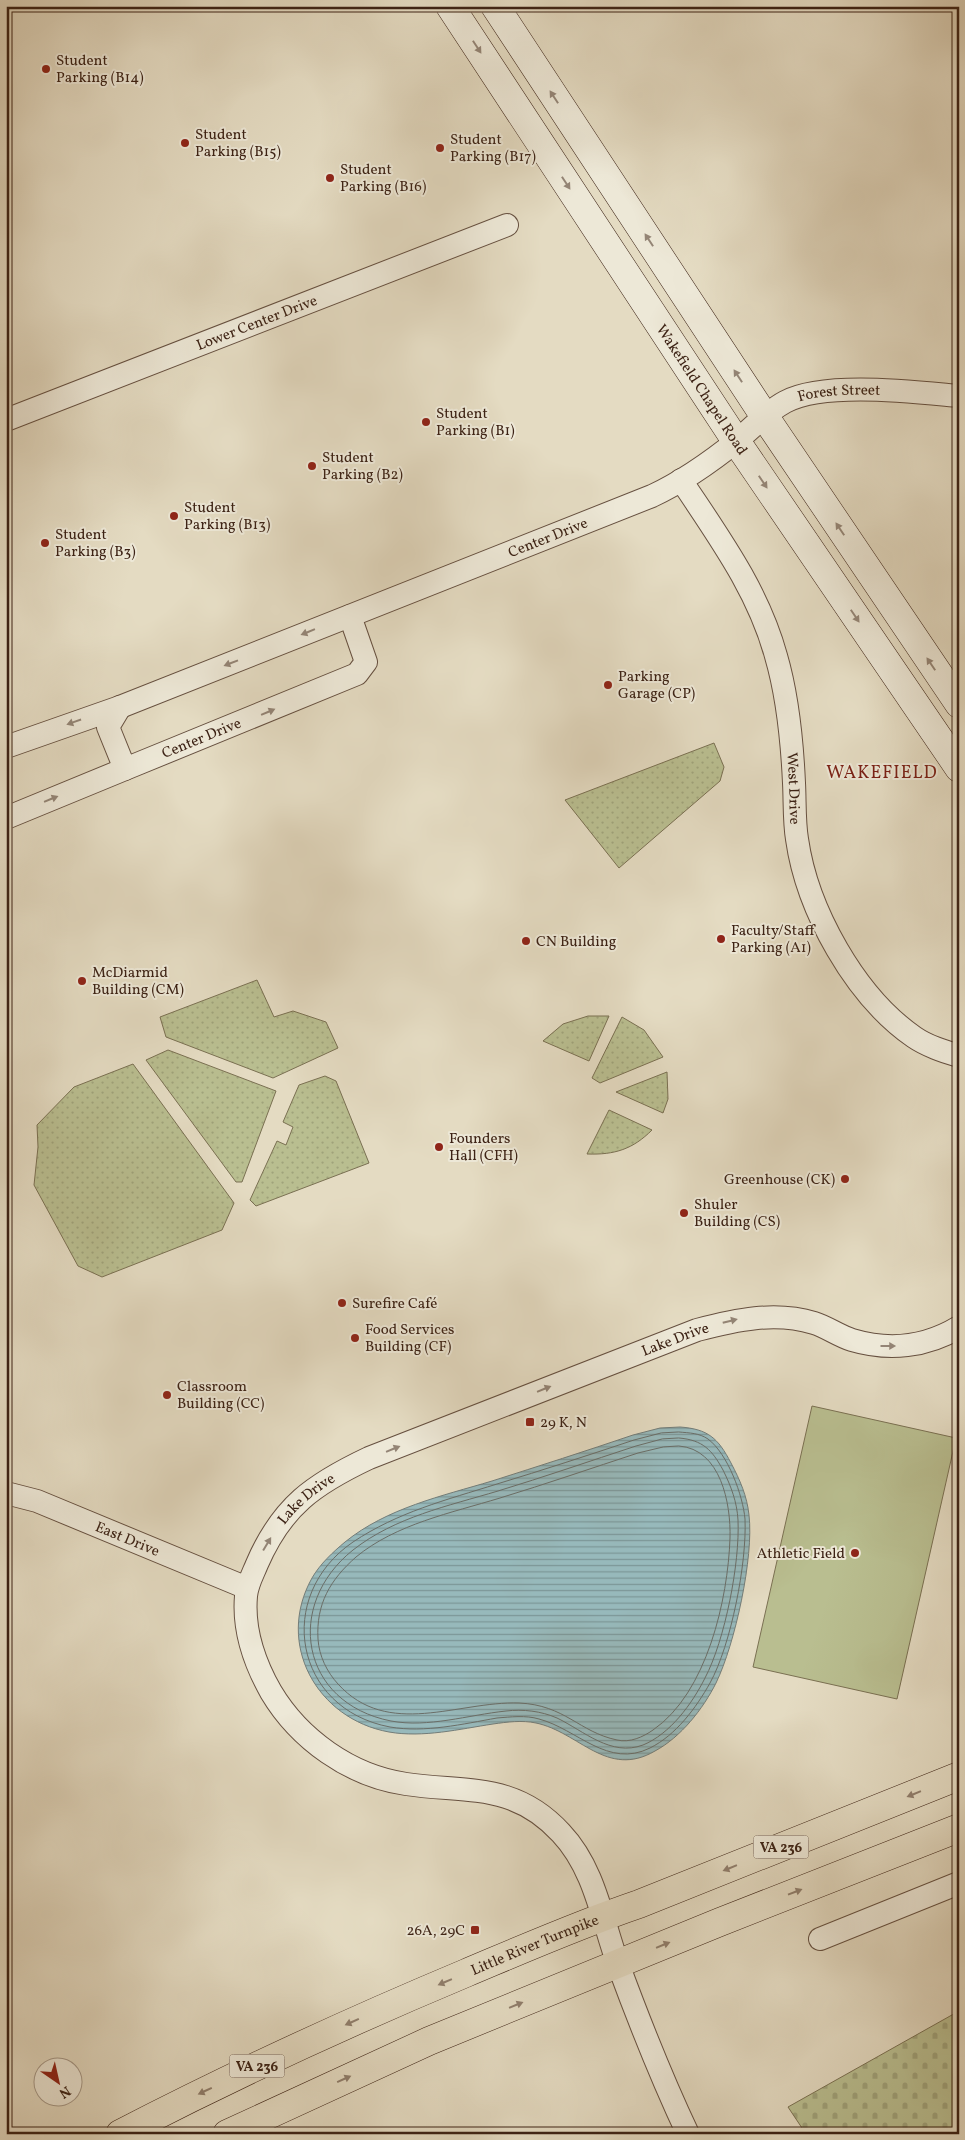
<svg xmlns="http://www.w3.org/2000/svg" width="965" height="2140" font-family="Vollkorn,serif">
<defs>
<pattern id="grass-dots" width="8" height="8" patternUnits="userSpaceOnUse" patternTransform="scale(1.25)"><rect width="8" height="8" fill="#b9be90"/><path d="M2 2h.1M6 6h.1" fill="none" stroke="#a0a37b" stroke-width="1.8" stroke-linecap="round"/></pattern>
<pattern id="cemetery-stones" width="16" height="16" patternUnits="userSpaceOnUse" patternTransform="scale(1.25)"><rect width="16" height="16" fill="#b9be90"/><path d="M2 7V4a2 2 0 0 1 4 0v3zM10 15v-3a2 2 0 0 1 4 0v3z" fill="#a0a37b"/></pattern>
<pattern id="water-rules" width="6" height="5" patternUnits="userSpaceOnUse" patternTransform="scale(1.25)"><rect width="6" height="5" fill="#97b9bb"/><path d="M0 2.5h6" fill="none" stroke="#7c9697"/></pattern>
</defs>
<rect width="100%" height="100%" fill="#e4dbc2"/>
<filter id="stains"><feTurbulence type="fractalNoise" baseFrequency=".004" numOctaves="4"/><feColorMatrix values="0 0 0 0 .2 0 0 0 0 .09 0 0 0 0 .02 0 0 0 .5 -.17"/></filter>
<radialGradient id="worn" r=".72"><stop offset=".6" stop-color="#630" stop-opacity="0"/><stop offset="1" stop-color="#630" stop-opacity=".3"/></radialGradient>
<path fill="url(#grass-dots)" stroke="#7a7052" d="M 714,743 L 724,767 L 720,781 L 619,868 L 565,800 Z
M 257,980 L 274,1017 L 293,1011 L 326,1022 L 338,1048 L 273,1078 L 166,1037 L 160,1017 Z
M 588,1016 L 609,1016 L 589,1061 L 543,1041 L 563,1024 Z
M 622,1017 L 644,1030 L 663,1057 L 600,1083 L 592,1078 Z
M 168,1050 L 276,1091 L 242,1182 L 236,1182 L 146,1060 Z
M 133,1064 L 234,1203 L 222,1230 L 102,1277 L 78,1266 L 34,1185 L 38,1147 L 37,1125 L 74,1087 Z
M 667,1072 L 668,1099 L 663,1113 L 616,1092 Z
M 325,1076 L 336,1081 L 369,1163 L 256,1206 L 250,1200 L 277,1141 L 286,1145 L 293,1127 L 283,1122 L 299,1085 Z
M 609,1110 L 652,1130 C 633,1149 615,1155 587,1154 Z"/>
<path fill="url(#cemetery-stones)" stroke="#7a7052" d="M 959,2011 L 959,2134 L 806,2134 L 788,2107 Z"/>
<path fill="#b9be90" stroke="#7a7052" d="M 812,1406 L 956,1438 L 897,1699 L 753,1667 Z"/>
<path fill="url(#water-rules)" stroke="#737d79" d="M 680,1427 C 708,1429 718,1438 731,1463 C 740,1480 747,1496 749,1515 C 754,1557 735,1644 716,1683 C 703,1709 681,1737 655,1751 C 607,1779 579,1732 536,1723 C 522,1720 507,1722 493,1724 C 460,1729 423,1738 389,1732 C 317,1719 275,1644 312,1578 C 320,1564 333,1552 345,1542 C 387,1508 442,1496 492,1481 C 539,1466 586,1451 633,1435 L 660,1428 Z"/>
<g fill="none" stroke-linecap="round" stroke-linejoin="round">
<path stroke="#6a6e68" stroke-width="1" d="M 679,1432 C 690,1433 699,1433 708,1439 C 728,1454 743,1496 745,1519 C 747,1563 731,1645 710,1683 C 696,1708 676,1735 650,1748 C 608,1769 577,1729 539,1719 C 526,1715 510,1717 497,1718 C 463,1724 425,1733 390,1727 C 294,1709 274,1596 353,1542 C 398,1512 446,1500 497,1484 C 543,1470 589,1455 634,1440 L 661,1433 Z
M 679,1438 C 703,1440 712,1450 723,1470 C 731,1486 737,1502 738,1520 C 740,1563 725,1640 705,1678 C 692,1704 670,1734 643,1745 C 611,1757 584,1731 557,1718 C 541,1711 523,1709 506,1711 C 468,1715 428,1728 391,1721 C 300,1703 284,1605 353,1550 C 395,1517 448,1506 498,1491 C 544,1477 590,1461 636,1446 L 662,1439 Z
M 679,1446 C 721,1449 731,1504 730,1538 C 728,1599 707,1693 653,1730 C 643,1737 630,1743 617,1740 C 579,1732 565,1705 519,1703 C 458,1701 388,1739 338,1684 C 327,1672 319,1656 318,1639 C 316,1604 330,1580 356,1557 C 396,1524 451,1513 500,1498 C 546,1484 592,1468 638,1453 L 663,1447 Z"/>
<g stroke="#665040" stroke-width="24">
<g id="street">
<path id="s1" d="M 6,420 L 507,225"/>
<path id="s2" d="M 681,480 C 718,536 758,590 776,656 C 788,697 792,739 794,783 C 795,801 794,821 797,839 C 807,910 855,996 914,1037 C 927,1046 943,1051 959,1056"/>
<path id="s3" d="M 120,707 L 108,727 L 125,769 L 357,674 L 366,662 L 350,616"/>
<path id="s4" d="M 6,747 L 120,707 L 652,496 C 682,482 712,461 738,440 C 753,427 768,411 785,402 C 824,381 914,392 959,396"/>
<path d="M 6,818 L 125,769"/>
<path id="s5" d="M 6,1493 L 37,1501 L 247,1588"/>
<path d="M 820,1939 L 959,1883"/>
<path id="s6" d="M 688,2134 C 662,2079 639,2021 618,1964 C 602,1920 595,1869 561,1833 C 514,1782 467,1793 406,1784 C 350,1776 299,1739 271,1692 C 254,1662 243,1630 246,1596 C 247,1584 253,1574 257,1564 C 282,1506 314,1484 369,1458 L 697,1330 C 735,1320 775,1311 814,1323 C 827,1327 839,1336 852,1340 C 889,1351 926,1347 959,1327"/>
</g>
</g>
<g stroke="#3c2215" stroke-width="29">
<g id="secondary">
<path id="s7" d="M 450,6 L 736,441 L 959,768"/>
<path d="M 495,6 L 765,417 L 959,704"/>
</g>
</g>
<g stroke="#3c2215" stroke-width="29">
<g id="primary">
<path id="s8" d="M 120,2134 C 234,2075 349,2022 466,1973 C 523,1949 580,1924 639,1904 L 959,1776"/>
<path d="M 227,2134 L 429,2041 L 720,1922 L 959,1828"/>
</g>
</g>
<use href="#street" stroke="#ede8d7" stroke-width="22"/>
<use href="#secondary" stroke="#ede8d7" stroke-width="28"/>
<use href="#primary" stroke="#e4dbc2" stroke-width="28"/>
</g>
<defs><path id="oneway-solid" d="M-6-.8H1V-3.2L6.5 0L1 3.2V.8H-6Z" transform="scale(1.25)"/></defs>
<g fill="#948576">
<use href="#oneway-solid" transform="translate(477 47) rotate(57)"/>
<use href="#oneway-solid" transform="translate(554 97) rotate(-123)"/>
<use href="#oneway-solid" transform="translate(566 183) rotate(57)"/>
<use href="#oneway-solid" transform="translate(649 240) rotate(-123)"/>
<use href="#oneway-solid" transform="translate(738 376) rotate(-123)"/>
<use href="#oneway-solid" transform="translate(763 482) rotate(56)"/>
<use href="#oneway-solid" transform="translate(840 529) rotate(-124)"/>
<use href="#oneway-solid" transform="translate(855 616) rotate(56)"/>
<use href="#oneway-solid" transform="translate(308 632) rotate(158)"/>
<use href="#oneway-solid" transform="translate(231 663) rotate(159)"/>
<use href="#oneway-solid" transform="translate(931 664) rotate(-124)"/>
<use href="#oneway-solid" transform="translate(268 712) rotate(-23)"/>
<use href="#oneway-solid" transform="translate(74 722) rotate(161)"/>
<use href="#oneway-solid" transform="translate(51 799) rotate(-22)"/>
<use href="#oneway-solid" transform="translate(730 1321) rotate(-14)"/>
<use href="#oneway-solid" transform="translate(888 1346)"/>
<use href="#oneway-solid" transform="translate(544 1389) rotate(-22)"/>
<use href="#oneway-solid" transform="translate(393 1449) rotate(-22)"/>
<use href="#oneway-solid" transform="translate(267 1544) rotate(-59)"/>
</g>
<g fill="#907e6c">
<use href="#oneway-solid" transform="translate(914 1794) rotate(158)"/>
<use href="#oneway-solid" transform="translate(730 1868) rotate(158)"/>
<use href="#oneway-solid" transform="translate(795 1892) rotate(-21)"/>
<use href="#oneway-solid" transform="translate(663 1945) rotate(-22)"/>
<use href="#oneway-solid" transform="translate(445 1982) rotate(157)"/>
<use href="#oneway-solid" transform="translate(516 2005) rotate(-22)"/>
<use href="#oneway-solid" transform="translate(352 2022) rotate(156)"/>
<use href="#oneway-solid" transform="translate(344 2079) rotate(-24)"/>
<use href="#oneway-solid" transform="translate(205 2091) rotate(155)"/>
</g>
<g fill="#8f2418" stroke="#ede8d7" stroke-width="2">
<circle cx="46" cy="69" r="5"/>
<circle cx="185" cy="143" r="5"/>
<circle cx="440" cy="148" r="5"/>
<circle cx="330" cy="178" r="5"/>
<circle cx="426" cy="422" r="5"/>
<circle cx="312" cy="466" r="5"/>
<circle cx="174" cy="516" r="5"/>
<circle cx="45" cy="543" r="5"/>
<circle cx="608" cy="685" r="5"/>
<circle cx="721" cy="939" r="5"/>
<circle cx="526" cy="941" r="5"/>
<circle cx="82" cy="981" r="5"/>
<circle cx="439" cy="1147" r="5"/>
<circle cx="845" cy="1179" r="5"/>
<circle cx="684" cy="1213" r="5"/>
<circle cx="342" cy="1303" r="5"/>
<circle cx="355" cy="1338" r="5"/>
<circle cx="167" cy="1395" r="5"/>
<rect x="525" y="1417" width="10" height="10" rx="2.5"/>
<circle cx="855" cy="1553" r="5"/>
<rect x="470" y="1925" width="10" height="10" rx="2.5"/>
</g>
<g text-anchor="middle" stroke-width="4" stroke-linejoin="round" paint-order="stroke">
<g fill="#ede8d7" stroke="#715d4f" stroke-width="1">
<rect x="753.5" y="1835.5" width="55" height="23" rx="4"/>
<rect x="229.5" y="2054.5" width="55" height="23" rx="4"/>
</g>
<g font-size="14" font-weight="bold" fill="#3c2215">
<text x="781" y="1852">VA 236</text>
<text x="257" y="2071">VA 236</text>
</g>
<g font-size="15" fill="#3c2215" stroke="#ede8d7" text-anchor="start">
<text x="56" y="65">Student<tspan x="56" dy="17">Parking (B14)</tspan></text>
<text x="195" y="139">Student<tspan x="195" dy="17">Parking (B15)</tspan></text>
<text x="450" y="144">Student<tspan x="450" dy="17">Parking (B17)</tspan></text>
<text x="340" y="174">Student<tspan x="340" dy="17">Parking (B16)</tspan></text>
<text x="436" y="418">Student<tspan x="436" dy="17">Parking (B1)</tspan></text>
<text x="322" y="462">Student<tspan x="322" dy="17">Parking (B2)</tspan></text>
<text x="184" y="512">Student<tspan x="184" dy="17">Parking (B13)</tspan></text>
<text x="55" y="539">Student<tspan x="55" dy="17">Parking (B3)</tspan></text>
<text x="618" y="681">Parking<tspan x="618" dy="17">Garage (CP)</tspan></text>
<text x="731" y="935">Faculty/Staff<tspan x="731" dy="17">Parking (A1)</tspan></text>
<text x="536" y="946">CN Building</text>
<text x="92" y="977">McDiarmid<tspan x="92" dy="17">Building (CM)</tspan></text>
<text x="449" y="1143">Founders<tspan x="449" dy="17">Hall (CFH)</tspan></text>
<text x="835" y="1184" text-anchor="end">Greenhouse (CK)</text>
<text x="694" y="1209">Shuler<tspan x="694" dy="17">Building (CS)</tspan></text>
<text x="352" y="1308">Surefire Café</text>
<text x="365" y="1334">Food Services<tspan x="365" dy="17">Building (CF)</tspan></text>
<text x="177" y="1391">Classroom<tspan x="177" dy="17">Building (CC)</tspan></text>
<text x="540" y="1427">29 K, N</text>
<text x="845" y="1558" text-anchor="end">Athletic Field</text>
<text x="465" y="1935" text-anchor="end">26A, 29C</text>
</g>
<g font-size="15" fill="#3c2215" stroke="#ede8d7">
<text dy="5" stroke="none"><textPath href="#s1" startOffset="269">Lower Center Drive</textPath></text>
<text dy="5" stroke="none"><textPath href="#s7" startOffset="459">Wakefield Chapel Road</textPath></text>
<text dy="5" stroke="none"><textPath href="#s4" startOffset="912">Forest Street</textPath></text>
<text dy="5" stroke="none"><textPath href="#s4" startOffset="581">Center Drive</textPath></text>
<text dy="5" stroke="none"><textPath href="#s3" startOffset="151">Center Drive</textPath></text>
<text dy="5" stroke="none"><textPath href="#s2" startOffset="335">West Drive</textPath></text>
<text dy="5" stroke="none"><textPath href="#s6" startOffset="1286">Lake Drive</textPath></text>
<text dy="5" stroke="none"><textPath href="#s6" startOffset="882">Lake Drive</textPath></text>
<text dy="5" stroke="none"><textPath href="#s5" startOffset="130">East Drive</textPath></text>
<text dy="5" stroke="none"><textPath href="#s8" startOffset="456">Little River Turnpike</textPath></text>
</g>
<g font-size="18" letter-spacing="1" fill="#7a1f14" stroke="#ede8d7">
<text x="882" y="778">WAKEFIELD</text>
</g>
</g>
<rect width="965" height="2140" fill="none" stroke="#e4dbc2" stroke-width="25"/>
<rect x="8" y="8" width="950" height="2125" fill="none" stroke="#3c2215" stroke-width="2.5"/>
<rect x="12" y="12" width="940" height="2115" fill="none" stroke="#3c2215"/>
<g transform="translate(58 2082) rotate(146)"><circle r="24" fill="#ede8d7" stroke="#a69989"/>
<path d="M0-4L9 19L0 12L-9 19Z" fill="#8f2418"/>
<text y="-8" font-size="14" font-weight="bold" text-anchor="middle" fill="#3c2215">N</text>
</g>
<rect width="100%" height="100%" filter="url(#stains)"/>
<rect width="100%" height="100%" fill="url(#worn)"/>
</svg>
